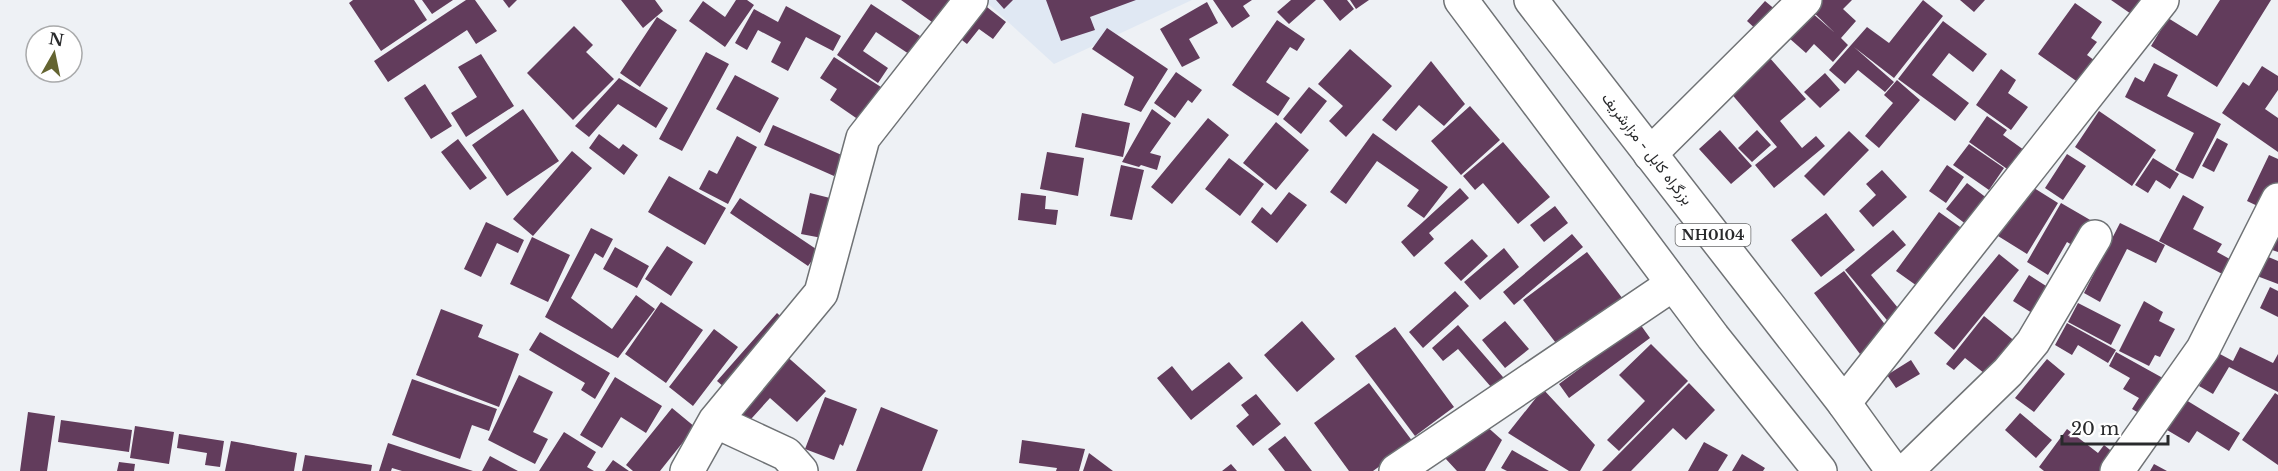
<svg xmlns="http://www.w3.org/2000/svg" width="2278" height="471" font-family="'Libre Baskerville',Vazirmatn,serif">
<rect width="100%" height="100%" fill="#eef1f5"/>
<path fill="#e0e8f3" d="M 984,0 L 1192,0 L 1054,64 Z"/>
<path fill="#623c5c" d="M 353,0 L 414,0 L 427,20 L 381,51 L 349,3 Z
M 422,0 L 453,0 L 432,14 Z
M 466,0 L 475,0 L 497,31 L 476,44 L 467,30 L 388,82 L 374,61 Z
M 503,0 L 517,0 L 509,8 Z
M 621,0 L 655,0 L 663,11 L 643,28 Z
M 736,0 L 747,0 L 754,5 L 725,47 L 689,21 L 703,1 L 725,17 Z
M 901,0 L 958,0 L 939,27 Z
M 978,0 L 1006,22 L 993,39 L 979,29 L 967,44 L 953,33 Z
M 996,0 L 1013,0 L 1004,9 Z
M 1046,0 L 1136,0 L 1090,17 L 1095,30 L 1061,41 Z
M 1213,0 L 1252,0 L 1243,6 L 1250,16 L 1232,28 Z
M 1291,0 L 1316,0 L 1289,24 L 1277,12 Z
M 1323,0 L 1347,0 L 1354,9 L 1340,21 Z
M 1350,0 L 1369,0 L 1356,9 Z
M 1819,0 L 1852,0 L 1843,9 L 1856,21 L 1841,38 L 1848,45 L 1833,62 L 1814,44 L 1806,53 L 1789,38 L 1811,12 L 1835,33 L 1810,9 Z
M 1923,0 L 1943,16 L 1894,78 L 1854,47 L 1894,82 L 1885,92 L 1858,70 L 1845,84 L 1829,70 L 1867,27 L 1889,43 Z
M 1960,0 L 1985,0 L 1974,12 Z
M 2111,0 L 2145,0 L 2134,16 Z
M 2220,0 L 2271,0 L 2217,87 L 2151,46 L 2168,18 L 2197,36 Z
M 1765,1 L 1777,11 L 1759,32 L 1747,21 Z
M 1207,2 L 1218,23 L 1189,39 L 1200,58 L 1182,67 L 1160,29 Z
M 2075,3 L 2102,22 L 2091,38 L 2097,42 L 2087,55 L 2098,63 L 2082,85 L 2038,54 Z
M 871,4 L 920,36 L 909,54 L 876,32 L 863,51 L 888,68 L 878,83 L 837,55 Z
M 786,6 L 841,36 L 833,51 L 806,37 L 788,71 L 771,62 L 781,42 L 758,30 L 747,50 L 735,43 L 754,9 L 778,22 Z
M 657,17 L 677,30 L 640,87 L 620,73 Z
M 1277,20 L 1305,39 L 1297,51 L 1290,47 L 1266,82 L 1290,98 L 1278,116 L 1232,85 Z
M 1943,21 L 1987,54 L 1973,72 L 1949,53 L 1932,75 L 1969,103 L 1955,121 L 1898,79 Z
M 574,26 L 593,45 L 586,52 L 614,79 L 573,120 L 527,73 Z
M 1107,28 L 1168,69 L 1141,112 L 1124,105 L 1134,77 L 1092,49 Z
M 1350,49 L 1392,86 L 1346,137 L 1329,121 L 1343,106 L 1318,84 Z
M 706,52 L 729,64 L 682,151 L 659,139 Z
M 481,54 L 514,106 L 466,137 L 451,113 L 477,97 L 458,67 Z
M 834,57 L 881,87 L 859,120 L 830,100 L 837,89 L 820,78 Z
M 1769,57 L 1806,99 L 1780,121 L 1802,148 L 1816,136 L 1825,146 L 1774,188 L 1755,165 L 1777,147 L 1729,91 Z
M 1431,61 L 1465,104 L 1444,126 L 1419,105 L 1396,131 L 1382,120 Z
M 2154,63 L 2178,75 L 2167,96 L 2221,124 L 2193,179 L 2175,170 L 2194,133 L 2125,97 L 2135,77 L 2144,82 Z
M 2262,66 L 2278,76 L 2278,90 L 2265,109 L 2278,118 L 2278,152 L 2222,113 L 2243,82 L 2249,86 Z
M 2001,69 L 2016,80 L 2008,93 L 2028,107 L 2011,130 L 1976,105 Z
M 1176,72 L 1202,90 L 1192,103 L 1188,100 L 1175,118 L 1154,103 Z
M 1825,73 L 1840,90 L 1820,108 L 1804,92 Z
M 735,75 L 779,98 L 760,133 L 716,109 Z
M 619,78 L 668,108 L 656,128 L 618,104 L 589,137 L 575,126 Z
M 1897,80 L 1920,100 L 1879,148 L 1865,136 L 1893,103 L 1884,95 Z
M 425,84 L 452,126 L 431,139 L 404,98 Z
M 1309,87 L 1327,101 L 1301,134 L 1283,119 Z
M 1470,106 L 1500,140 L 1461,175 L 1431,141 Z
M 523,109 L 559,161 L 507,196 L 472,145 Z
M 1152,109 L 1171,123 L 1150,153 L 1161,156 L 1157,170 L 1141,165 L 1139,167 L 1122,162 Z
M 2099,111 L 2156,150 L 2132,186 L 2075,147 Z
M 1082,113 L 1130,123 L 1123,157 L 1075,147 Z
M 1987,116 L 2007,130 L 2003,135 L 2024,150 L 2010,171 L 1969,142 Z
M 1208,118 L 1229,135 L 1172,204 L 1151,187 Z
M 1276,122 L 1309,150 L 1276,190 L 1243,163 Z
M 773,125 L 844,156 L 834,176 L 764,145 Z
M 1720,130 L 1752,166 L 1731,184 L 1699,149 Z
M 1757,130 L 1771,145 L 1752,162 L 1738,148 Z
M 1849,131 L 1869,150 L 1824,196 L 1804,176 Z
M 1373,133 L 1448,187 L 1424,218 L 1407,206 L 1419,190 L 1377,161 L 1346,204 L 1330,192 Z
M 599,134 L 619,149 L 623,144 L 638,155 L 624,175 L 589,148 Z
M 737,136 L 757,147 L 728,204 L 699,189 L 709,170 L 717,174 Z
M 2217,138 L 2228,144 L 2214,172 L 2202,166 Z
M 458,139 L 487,178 L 470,190 L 441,152 Z
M 1503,142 L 1550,197 L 1518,224 L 1483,183 L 1475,190 L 1463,176 Z
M 1969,144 L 2004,168 L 1989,190 L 1953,165 Z
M 572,151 L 592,168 L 533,236 L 513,219 Z
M 1047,152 L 1084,158 L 1078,196 L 1040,189 Z
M 2067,154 L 2086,166 L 2063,200 L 2045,188 Z
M 2269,155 L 2278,159 L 2278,186 L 2266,210 L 2247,201 Z
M 1229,158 L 1264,184 L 1240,216 L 1205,189 Z
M 2153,158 L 2179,174 L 2170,189 L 2156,180 L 2148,193 L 2135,185 Z
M 1121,165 L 1144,170 L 1132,220 L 1110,216 Z
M 1947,165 L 1964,177 L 1946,203 L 1929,191 Z
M 1882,170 L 1907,197 L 1873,227 L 1859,211 L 1876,195 L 1866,184 Z
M 669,176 L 726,208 L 705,245 L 648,212 Z
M 1967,183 L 1992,202 L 1971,228 L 1946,209 Z
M 2029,185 L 2058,203 L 2027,254 L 1998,236 Z
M 1460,188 L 1469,198 L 1429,233 L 1434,239 L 1414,257 L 1401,242 Z
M 1289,192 L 1307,205 L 1277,243 L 1251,222 L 1262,207 L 1271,215 Z
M 810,193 L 830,198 L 822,238 L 801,234 Z
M 1021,193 L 1046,196 L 1045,209 L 1058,210 L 1056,225 L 1018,220 Z
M 2183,195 L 2204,207 L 2193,229 L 2222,244 L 2217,252 L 2237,263 L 2230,278 L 2159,241 Z
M 740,198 L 819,251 L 808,266 L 730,213 Z
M 2061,203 L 2092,221 L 2077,248 L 2067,242 L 2048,275 L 2027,262 Z
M 1555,206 L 1568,223 L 1544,242 L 1530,225 Z
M 1939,212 L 1970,234 L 1927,293 L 1896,271 Z
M 1826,213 L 1855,250 L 1821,277 L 1791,240 Z
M 486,222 L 524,240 L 518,253 L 497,243 L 481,277 L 464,269 Z
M 2120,223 L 2165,245 L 2156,263 L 2127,249 L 2100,302 L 2084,293 Z
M 2278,227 L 2278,252 L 2269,249 Z
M 591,228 L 613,239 L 603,258 L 595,253 L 571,298 L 612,329 L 636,295 L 655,309 L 618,358 L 545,317 Z
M 1893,230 L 1906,245 L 1871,275 L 1903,314 L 1891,325 L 1845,270 Z
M 1572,234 L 1583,247 L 1514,305 L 1503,292 Z
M 532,237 L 570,255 L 548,302 L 510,284 Z
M 1472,239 L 1488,256 L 1461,281 L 1444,263 Z
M 667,246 L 693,262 L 671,296 L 645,279 Z
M 615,247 L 649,266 L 637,288 L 603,269 Z
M 1504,248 L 1519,267 L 1480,300 L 1464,282 Z
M 1587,252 L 1626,303 L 1562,351 L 1523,300 Z
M 1999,254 L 2019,270 L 1954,350 L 1934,333 Z
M 2266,256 L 2278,261 L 2278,284 L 2257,276 Z
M 1844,271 L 1890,331 L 1860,354 L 1814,293 Z
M 2029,275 L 2054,291 L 2037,316 L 2013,301 Z
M 2270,287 L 2278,291 L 2278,317 L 2260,308 Z
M 1455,291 L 1469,306 L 1423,348 L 1409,332 Z
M 2144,301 L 2163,312 L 2159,321 L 2175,329 L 2160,357 L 2155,355 L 2149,366 L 2119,351 Z
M 661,302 L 703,330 L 666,383 L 625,354 Z
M 2078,303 L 2121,325 L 2111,345 L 2068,322 Z
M 441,309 L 483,325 L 478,337 L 519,354 L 499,407 L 416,375 Z
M 777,313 L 792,327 L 732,394 L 717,381 Z
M 1984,316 L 2022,347 L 1994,381 L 1965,358 L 1954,370 L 1946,364 Z
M 1302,321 L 1335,359 L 1297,392 L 1264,355 Z
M 1505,321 L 1529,349 L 1505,368 L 1482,340 Z
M 2067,323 L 2116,350 L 2108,363 L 2078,345 L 2072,355 L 2055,345 Z
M 1640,324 L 1650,338 L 1569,398 L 1559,384 Z
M 1458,325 L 1509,384 L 1498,395 L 1458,349 L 1443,361 L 1432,348 Z
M 1395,327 L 1454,407 L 1415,436 L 1355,356 Z
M 714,329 L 738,347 L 693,406 L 669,387 Z
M 540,332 L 610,373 L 595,399 L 581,390 L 585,383 L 529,350 Z
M 1651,344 L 1688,381 L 1619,451 L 1607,440 L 1645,401 L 1619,375 Z
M 2240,347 L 2273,363 L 2278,354 L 2278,392 L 2229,367 L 2213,394 L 2199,386 L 2218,353 L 2233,361 Z
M 2116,352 L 2170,382 L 2149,419 L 2132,409 L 2139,398 L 2123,389 L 2130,378 L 2109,366 Z
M 783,353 L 826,391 L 797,422 L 770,398 L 742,429 L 727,415 Z
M 2047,359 L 2065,374 L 2034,412 L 2015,398 Z
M 1911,360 L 1920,374 L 1896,388 L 1887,375 Z
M 1229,362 L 1243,378 L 1191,420 L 1157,378 L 1172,366 L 1192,391 Z
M 519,375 L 553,392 L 533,432 L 548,439 L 535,464 L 488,440 Z
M 615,377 L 662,406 L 646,433 L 621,417 L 602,448 L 580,435 Z
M 412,379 L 497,409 L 489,431 L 472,425 L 460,459 L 392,435 Z
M 1369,383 L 1413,442 L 1373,471 L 1349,471 L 1314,423 Z
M 1689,383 L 1715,410 L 1686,440 L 1673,428 L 1631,471 L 1602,471 Z
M 1543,389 L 1595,445 L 1580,471 L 1569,471 L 1508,433 Z
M 2275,393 L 2278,395 L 2278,465 L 2242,440 Z
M 1256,394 L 1281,424 L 1253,446 L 1236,426 L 1249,415 L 1241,405 Z
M 825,397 L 857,409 L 843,446 L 840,444 L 834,460 L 805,449 Z
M 2186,400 L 2240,433 L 2229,451 L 2197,431 L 2189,443 L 2167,430 Z
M 881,407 L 938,430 L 922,471 L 856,471 Z
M 672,408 L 695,427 L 660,471 L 633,471 L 626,465 Z
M 28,412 L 55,416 L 47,471 L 20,471 Z
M 2020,413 L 2052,440 L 2036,458 L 2005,430 Z
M 61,420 L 132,430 L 129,452 L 58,442 Z
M 1484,424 L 1502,440 L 1485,471 L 1457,471 L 1445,458 Z
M 135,426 L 174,432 L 169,464 L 130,458 Z
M 2067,429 L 2098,453 L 2104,445 L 2120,458 L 2110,471 L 2044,471 L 2039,467 Z
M 564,432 L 596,452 L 587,467 L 594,471 L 539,471 Z
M 179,434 L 224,441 L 220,467 L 205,465 L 207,453 L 177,448 Z
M 1285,436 L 1312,471 L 1285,471 L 1268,449 Z
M 1022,440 L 1085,449 L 1079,471 L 1056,471 L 1057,468 L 1019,463 Z
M 231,441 L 297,453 L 294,471 L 225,471 Z
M 1704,442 L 1728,455 L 1718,471 L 1688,471 Z
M 388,443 L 473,471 L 402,471 L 392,468 L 391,471 L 379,471 Z
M 1512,450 L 1549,471 L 1507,471 L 1501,468 Z
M 1089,453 L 1113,471 L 1083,471 Z
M 1742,454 L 1765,468 L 1763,471 L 1732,471 Z
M 305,455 L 372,465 L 371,471 L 302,471 Z
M 490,456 L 518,471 L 482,471 Z
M 613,460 L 629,471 L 605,471 Z
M 119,462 L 135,464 L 134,471 L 117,471 Z
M 1231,464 L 1237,471 L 1222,471 Z
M 2154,464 L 2167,471 L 2150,471 Z"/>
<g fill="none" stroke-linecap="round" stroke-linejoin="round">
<g stroke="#6f7275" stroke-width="36">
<path id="minor" d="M 1650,154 L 1805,0
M 1844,403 L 2162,0
M 715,421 L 786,454 L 801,471
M 687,471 L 715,421 L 821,293 L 863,138 L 971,0
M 1396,471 L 1673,284
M 1906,471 L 2008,372 L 2033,342 L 2095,237
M 2117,471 L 2203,349 L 2278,200"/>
</g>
<g stroke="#6f7275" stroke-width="36">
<path id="trunk" d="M 1461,0 L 1713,337 L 1820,471
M 1531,0 L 1844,403 L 1893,471"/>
</g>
<use href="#minor" stroke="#fff" stroke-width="33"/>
<use href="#trunk" stroke="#fff" stroke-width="33"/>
</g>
<g text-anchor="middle" stroke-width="6" stroke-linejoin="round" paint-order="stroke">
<rect fill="#fff" stroke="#696a6b" stroke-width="1.5" x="1675.5" y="224" width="75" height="22" rx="4.5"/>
<g font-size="14" font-weight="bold" fill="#292a2c">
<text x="1713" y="240">NH0104</text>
</g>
<g font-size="15" fill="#292a2c" stroke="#fff">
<text transform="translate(1647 149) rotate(52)" y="5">بزرگراه کابل - مزارشریف</text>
</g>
</g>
<g transform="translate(54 54) rotate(9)"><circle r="28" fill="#ffffff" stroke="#a9aaab" stroke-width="1.5"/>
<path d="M0-4.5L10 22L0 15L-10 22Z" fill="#646431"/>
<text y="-9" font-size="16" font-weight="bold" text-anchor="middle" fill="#292a2c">N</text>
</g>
<path d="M2062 435v9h106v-9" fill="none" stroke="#292a2c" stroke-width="3"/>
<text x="2071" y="435" font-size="18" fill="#292a2c" stroke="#ffffff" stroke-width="4.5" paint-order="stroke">20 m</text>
</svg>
